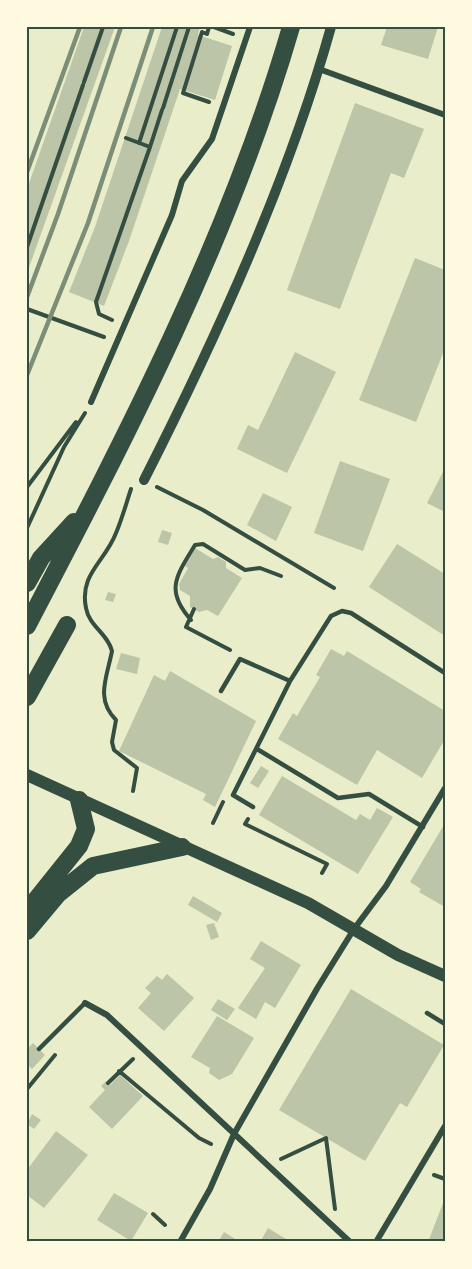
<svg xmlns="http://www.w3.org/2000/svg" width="472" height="1269" font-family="Manrope,sans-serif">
<rect width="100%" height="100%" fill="#e9edc9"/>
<path fill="#bcc5a7" d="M 84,27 L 115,27 L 27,273 L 27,189 Z
M 162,27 L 200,27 L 198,35 L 232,46 L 215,100 L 180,89 L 129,241 L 104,306 L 69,292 L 95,227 Z
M 387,27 L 438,27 L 428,59 L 381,45 Z
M 355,103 L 424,129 L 404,178 L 391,173 L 340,309 L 287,290 Z
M 415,258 L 445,270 L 445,348 L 416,422 L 359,400 Z
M 295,352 L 336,372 L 287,473 L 237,449 L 248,425 L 258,430 Z
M 340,461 L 390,479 L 363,551 L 314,533 Z
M 445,468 L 445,512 L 427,503 Z
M 263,493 L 292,507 L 276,541 L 247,525 Z
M 162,530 L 172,533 L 168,545 L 158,542 Z
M 397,544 L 445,574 L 445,636 L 369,587 Z
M 195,548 L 213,559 L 218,557 L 226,562 L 226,568 L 242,578 L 218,616 L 207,610 L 199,612 L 190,607 L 190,596 L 180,590 L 179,584 L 188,568 L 185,566 Z
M 108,592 L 116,594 L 113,602 L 105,600 Z
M 331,649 L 344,656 L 347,651 L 445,711 L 445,739 L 422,778 L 377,750 L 357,785 L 278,739 L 293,713 L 297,716 L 320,677 L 316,675 Z
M 121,653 L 140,658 L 137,674 L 116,669 Z
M 170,671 L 256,721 L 215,807 L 203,800 L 206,794 L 119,751 L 154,675 L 165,681 Z
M 261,766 L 269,771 L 258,788 L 250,783 Z
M 282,776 L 356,820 L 360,814 L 370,820 L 377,808 L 393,817 L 358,874 L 259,815 Z
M 445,823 L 445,907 L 419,892 L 421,889 L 410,882 Z
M 193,896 L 222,913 L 217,922 L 188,905 Z
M 214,923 L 219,937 L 211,940 L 206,925 Z
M 261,941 L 301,965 L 275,1008 L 265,1002 L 256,1019 L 238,1008 L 265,968 L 250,959 Z
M 167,974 L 194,998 L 164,1031 L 138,1008 L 151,993 L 145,988 L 157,976 L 162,980 Z
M 351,989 L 444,1045 L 407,1107 L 400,1103 L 365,1161 L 279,1110 Z
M 218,999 L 235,1009 L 227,1020 L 211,1010 Z
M 217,1016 L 254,1038 L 232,1074 L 219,1080 L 209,1073 L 210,1068 L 191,1057 Z
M 33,1043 L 45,1055 L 32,1069 L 27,1064 L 27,1049 Z
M 120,1075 L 143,1096 L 112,1129 L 89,1107 L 105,1090 L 101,1086 L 106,1081 L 110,1085 Z
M 32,1114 L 41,1120 L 34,1129 L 27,1124 Z
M 56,1131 L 88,1155 L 44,1208 L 27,1195 L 27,1170 Z
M 114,1193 L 148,1213 L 131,1241 L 97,1220 Z
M 445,1198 L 445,1242 L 428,1242 Z
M 268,1228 L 291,1242 L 260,1242 Z
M 224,1232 L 240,1242 L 218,1242 Z"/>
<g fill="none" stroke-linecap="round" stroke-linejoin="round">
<path stroke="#344e41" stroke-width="4" d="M 214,27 L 233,34
M 84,82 L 103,27
M 209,102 L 183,93 L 202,32 L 207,34 L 209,27
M 163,108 L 189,27
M 139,143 L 177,27
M 150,147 L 162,110
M 27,247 L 83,85
M 27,309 L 104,337
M 112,320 L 99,314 L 96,302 L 150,147 L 126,138
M 27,487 L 76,422
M 157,487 L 203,510 L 334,588
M 131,489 C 126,504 122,519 116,533 C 105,562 79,574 86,608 C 89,626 108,634 112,651 C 107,677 95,699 116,720 L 112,742 L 114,750 L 137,768 L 133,791
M 27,528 L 64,447 L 85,413
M 194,609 L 186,627 L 230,650
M 191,620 C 164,590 177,575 195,545 L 203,544 L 245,570 L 260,568 L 281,576
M 248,819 L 245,824 L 327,864 L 322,873
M 213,823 L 223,802
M 119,1071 L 199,1138 L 211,1144
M 108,1083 L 133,1059
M 27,1089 L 55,1055
M 281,1159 L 326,1138 L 335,1209
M 434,1175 L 445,1179
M 153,1214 L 165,1225"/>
<path stroke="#344e41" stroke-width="4.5" d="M 221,691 L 240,659 L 290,681
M 257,749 L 338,798 L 369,794 L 423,827
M 253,807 L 233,795 L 290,681 L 331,616 L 342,611 L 351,613 L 445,673
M 427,1013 L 445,1024
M 39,1049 L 85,1003"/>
<path stroke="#344e41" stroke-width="6" d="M 319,69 L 445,115
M 91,402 L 172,215 L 182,181 L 212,139 L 250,27
M 85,1003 L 107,1015 L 350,1242
M 180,1242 L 210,1189 L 234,1134 L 318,987 L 354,929 L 386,886 L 445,788
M 376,1242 L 445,1126"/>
<path stroke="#344e41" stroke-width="10" d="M 144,480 C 216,338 288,181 331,27"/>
<path stroke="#344e41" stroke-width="12" d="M 27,775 L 308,903 L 398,955 L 445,976"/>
<path stroke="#344e41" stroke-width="18" d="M 27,583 L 41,558 L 74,522
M 27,626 C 128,433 230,237 291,27
M 27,697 L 67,625
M 27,911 L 79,846 L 86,829 L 79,800
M 27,931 L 58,894 L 93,866 L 182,847"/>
<path stroke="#7c8e77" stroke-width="4.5" d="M 27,172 L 80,27
M 27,297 L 58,214 L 121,27
M 27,375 L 88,223 L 153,27"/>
</g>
<rect width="472" height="1269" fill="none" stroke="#fefae0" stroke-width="57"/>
<rect x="28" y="28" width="416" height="1212" fill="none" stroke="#344e41" stroke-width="2"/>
</svg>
